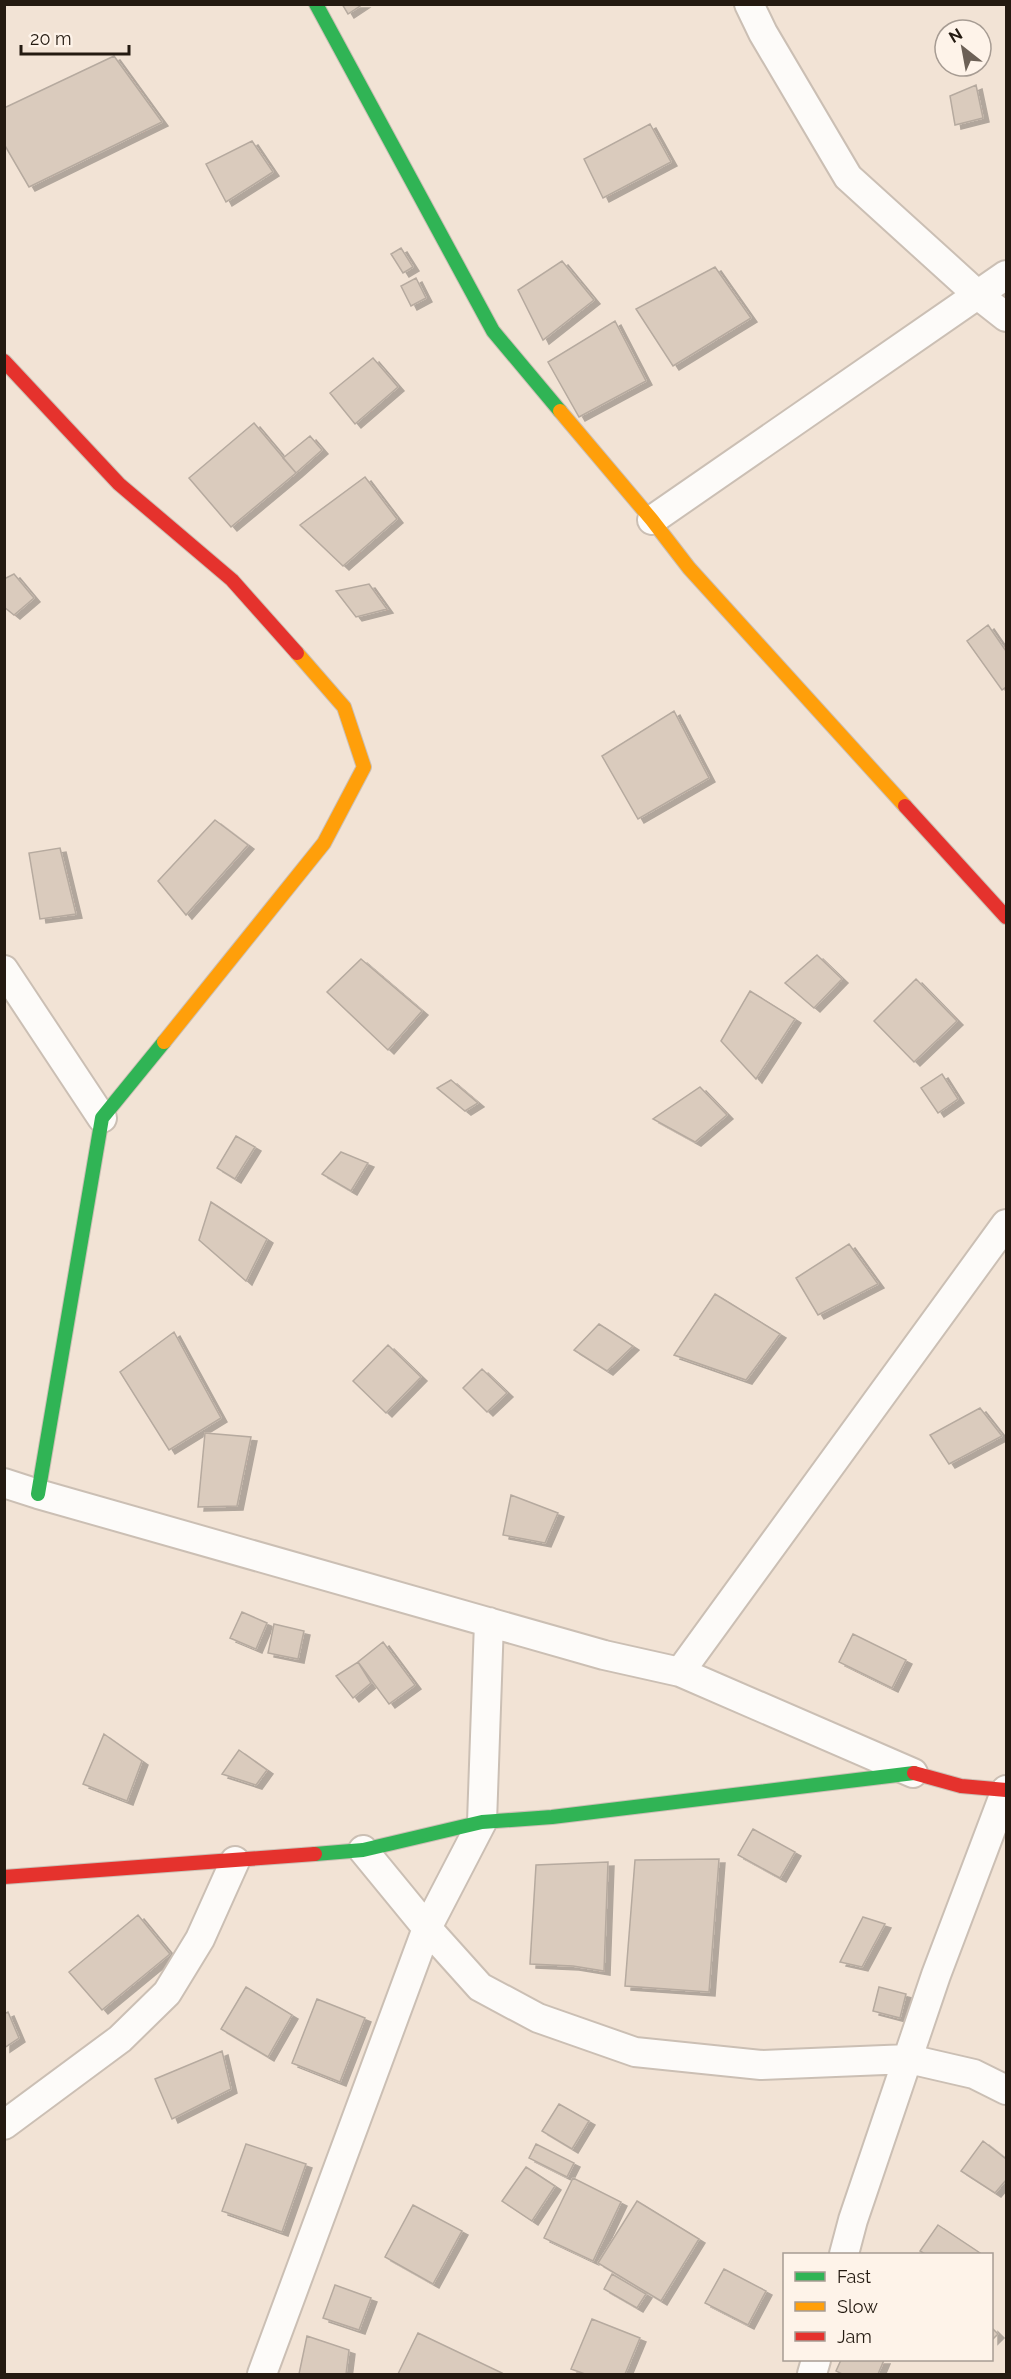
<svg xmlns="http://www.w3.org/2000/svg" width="1011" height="2379" font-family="Raleway,sans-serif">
<defs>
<filter id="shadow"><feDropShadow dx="6" dy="4" stdDeviation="0" flood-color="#0004"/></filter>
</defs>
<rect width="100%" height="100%" fill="#f2e3d5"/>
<path fill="#dacbbd" stroke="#b6aa9f" stroke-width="1.5" filter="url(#shadow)" d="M 342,4 L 363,4 L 348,14 Z
M 114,56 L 162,122 L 29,187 L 4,144 L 4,108 Z
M 976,85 L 983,118 L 955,125 L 950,96 Z
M 650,124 L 671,162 L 603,198 L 584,159 Z
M 252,141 L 273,172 L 226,202 L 206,164 Z
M 401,248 L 413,267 L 403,273 L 391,254 Z
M 562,261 L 594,300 L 543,340 L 518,290 Z
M 715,267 L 751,318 L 673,366 L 636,309 Z
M 416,278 L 426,298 L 411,306 L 401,286 Z
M 615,321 L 646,381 L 579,417 L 548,362 Z
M 373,358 L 398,387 L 355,424 L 330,393 Z
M 254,423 L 296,473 L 231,527 L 189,478 Z
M 310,436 L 322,450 L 296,473 L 283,458 Z
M 365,477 L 397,519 L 343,566 L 300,525 Z
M 14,574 L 34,598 L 14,615 L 4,607 L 4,579 Z
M 369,584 L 387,609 L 356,617 L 336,591 Z
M 988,625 L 1006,651 L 1006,687 L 1002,690 L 967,641 Z
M 674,711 L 709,778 L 638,819 L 602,756 Z
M 215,820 L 248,845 L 186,915 L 158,881 Z
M 60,848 L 76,914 L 40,919 L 29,853 Z
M 817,955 L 842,979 L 814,1008 L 785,983 Z
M 361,959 L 422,1011 L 388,1050 L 327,992 Z
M 916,979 L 957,1021 L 914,1062 L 874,1021 Z
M 750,991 L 795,1019 L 756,1079 L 721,1041 Z
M 942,1074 L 958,1099 L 938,1113 L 921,1088 Z
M 451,1080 L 478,1103 L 465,1111 L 437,1088 Z
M 700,1087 L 727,1115 L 695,1142 L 653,1119 Z
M 236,1136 L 255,1147 L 235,1179 L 217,1168 Z
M 341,1152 L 368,1163 L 351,1191 L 322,1174 Z
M 211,1202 L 267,1239 L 246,1281 L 199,1240 Z
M 849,1244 L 878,1284 L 818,1315 L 796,1278 Z
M 715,1294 L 780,1334 L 746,1380 L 674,1355 Z
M 599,1324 L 633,1346 L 607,1371 L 574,1350 Z
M 174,1332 L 221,1418 L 169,1450 L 120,1372 Z
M 388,1345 L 421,1377 L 386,1413 L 353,1381 Z
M 482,1369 L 507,1393 L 487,1412 L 463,1388 Z
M 980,1408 L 1002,1436 L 949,1464 L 930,1435 Z
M 205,1433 L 251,1437 L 237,1506 L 198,1507 Z
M 511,1495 L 558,1513 L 545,1543 L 503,1535 Z
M 242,1612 L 267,1623 L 256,1649 L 230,1638 Z
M 274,1624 L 304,1631 L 298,1659 L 268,1653 Z
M 853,1634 L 906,1660 L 892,1688 L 839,1662 Z
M 383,1642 L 415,1685 L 389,1704 L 358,1662 Z
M 358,1662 L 371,1683 L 353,1698 L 336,1676 Z
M 104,1734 L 142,1761 L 127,1801 L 83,1784 Z
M 239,1750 L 267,1770 L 256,1785 L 222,1774 Z
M 753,1829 L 795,1852 L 780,1878 L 738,1855 Z
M 719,1859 L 709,1992 L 625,1986 L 635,1860 Z
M 608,1862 L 604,1971 L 573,1966 L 530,1964 L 536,1865 Z
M 138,1915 L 170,1954 L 102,2010 L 69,1972 Z
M 863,1917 L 885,1924 L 862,1967 L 840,1962 Z
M 246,1987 L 292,2015 L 268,2057 L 221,2029 Z
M 879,1987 L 906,1994 L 900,2018 L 873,2011 Z
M 317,1999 L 365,2018 L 340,2082 L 292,2063 Z
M 8,2012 L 19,2038 L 4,2048 L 4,2014 Z
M 222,2051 L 231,2089 L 172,2119 L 155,2079 Z
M 559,2104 L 589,2121 L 572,2149 L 542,2131 Z
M 983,2141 L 1006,2159 L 1006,2180 L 995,2193 L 961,2171 Z
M 246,2144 L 306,2164 L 282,2232 L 222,2211 Z
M 536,2144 L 574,2163 L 567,2177 L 529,2158 Z
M 526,2167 L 555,2186 L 532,2221 L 502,2201 Z
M 573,2178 L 621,2202 L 593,2261 L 544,2238 Z
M 637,2201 L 699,2239 L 661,2301 L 598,2263 Z
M 413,2205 L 462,2231 L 433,2284 L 385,2257 Z
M 938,2225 L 980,2253 L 979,2254 L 925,2254 L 920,2251 Z
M 724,2269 L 766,2291 L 748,2325 L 705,2303 Z
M 612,2274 L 646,2294 L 637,2308 L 604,2289 Z
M 335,2285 L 371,2298 L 359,2330 L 323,2318 Z
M 592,2319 L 640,2338 L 625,2374 L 585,2374 L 571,2369 Z
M 992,2328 L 998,2334 L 992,2340 Z
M 418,2333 L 502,2373 L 501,2374 L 398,2374 Z
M 307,2336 L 349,2350 L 346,2374 L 299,2374 Z
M 841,2360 L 884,2360 L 878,2374 L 842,2374 L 836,2371 Z"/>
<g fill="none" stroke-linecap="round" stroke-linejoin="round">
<g stroke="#cbbfb4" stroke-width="32">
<path id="street" d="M 749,4 L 763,33 L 848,177 L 978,295 L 1006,317
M 652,520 L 1006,275
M 4,970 L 102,1118
M 4,1483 L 38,1494 L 604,1655 L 680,1672 L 913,1773
M 680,1672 L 1006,1224
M 363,1850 L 427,1928 L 480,1987 L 538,2018 L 635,2052 L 761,2065 L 909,2059 L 974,2074 L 1006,2090
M 4,2125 L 120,2039 L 167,1993 L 200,1939 L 235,1861
M 844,2254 L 853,2220 L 936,1975 L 1006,1790
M 262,2374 L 427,1928 L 482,1822 L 489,1622
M 812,2374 L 816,2360"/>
</g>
<g stroke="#cbbfb4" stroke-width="16">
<path id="fast" d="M 316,4 L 493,331 L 560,411
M 38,1494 L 102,1118 L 164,1042
M 315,1854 L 363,1850 L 482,1822 L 552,1817 L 914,1773"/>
</g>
<g stroke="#cbbfb4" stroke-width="16">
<path id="slow" d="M 560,411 L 652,520 L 689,568 L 905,806
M 164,1042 L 324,843 L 364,767 L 344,707 L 297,653"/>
</g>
<g stroke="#cbbfb4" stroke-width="16">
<path id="jam" d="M 4,361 L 119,484 L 232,580 L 297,653
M 905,806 L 1006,917
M 914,1773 L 961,1786 L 1006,1790
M 4,1877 L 315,1854"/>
</g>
<use href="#street" stroke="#fdfbf9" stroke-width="28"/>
<use href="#fast" stroke="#30b455" stroke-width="14"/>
<use href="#slow" stroke="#ff9f0a" stroke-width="14"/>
<use href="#jam" stroke="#e5322d" stroke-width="14"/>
</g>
<rect width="1011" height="2379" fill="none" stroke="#241a11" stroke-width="12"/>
<rect x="783" y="2253" width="210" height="108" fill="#fef3e9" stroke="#a79c93" stroke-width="1.5"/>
<rect x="795" y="2272" width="30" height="9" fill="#30b455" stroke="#a79c93" stroke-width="1.5"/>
<text x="837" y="2283" font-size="18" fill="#241a11">Fast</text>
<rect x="795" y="2302" width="30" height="9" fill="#ff9f0a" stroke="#a79c93" stroke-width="1.5"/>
<text x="837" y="2313" font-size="18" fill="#241a11">Slow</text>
<rect x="795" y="2332" width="30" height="9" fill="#e5322d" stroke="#a79c93" stroke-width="1.5"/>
<text x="837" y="2343" font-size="18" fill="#241a11">Jam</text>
<g transform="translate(963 48) rotate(329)"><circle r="28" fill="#fef3e9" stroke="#a79c93" stroke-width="1.5"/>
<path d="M0-4.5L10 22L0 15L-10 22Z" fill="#6c6056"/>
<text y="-9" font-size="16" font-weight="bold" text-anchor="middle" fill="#241a11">N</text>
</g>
<path d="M21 45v9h108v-9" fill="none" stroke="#241a11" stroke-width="3"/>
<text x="30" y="45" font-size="18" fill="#241a11" stroke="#fef3e9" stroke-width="4.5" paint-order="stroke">20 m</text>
</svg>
